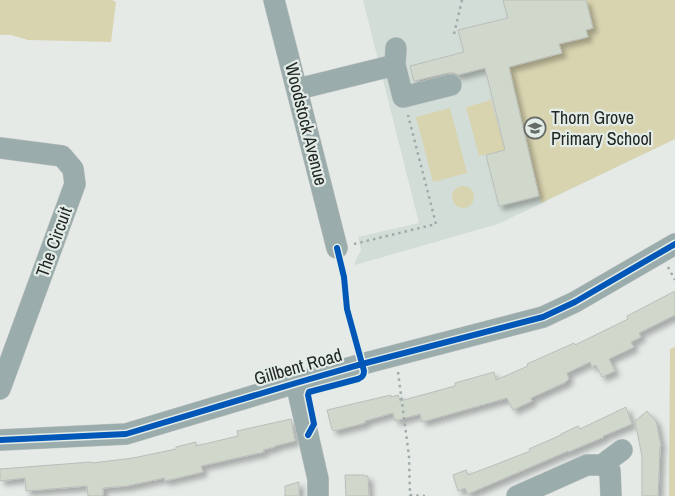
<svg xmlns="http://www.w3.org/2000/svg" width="675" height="496" font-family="'Archivo Narrow',sans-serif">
<defs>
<filter id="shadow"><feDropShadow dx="4.5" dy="4.5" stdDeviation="2.5" flood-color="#0004"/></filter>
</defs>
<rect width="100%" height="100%" fill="#e5eae7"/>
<path fill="#d2ddd7" d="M 363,0 L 675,0 L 675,139 L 498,224 L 355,265 L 355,262 L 361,250 L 358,237 L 419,223 Z"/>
<path fill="#d9d4b0" d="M 0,0 L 112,0 L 116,2 L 111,42 L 28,40 L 11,35 L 0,35 Z
M 586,0 L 675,0 L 675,139 L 541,203 L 509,67 L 561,52 L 559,44 L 588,37 L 586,30 L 593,28 Z
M 491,100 L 505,150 L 479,156 L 466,107 Z
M 450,108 L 467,173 L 433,182 L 416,117 Z
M452 197a11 11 0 1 1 22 0a11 11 0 1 1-22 0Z
M 675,347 L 675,496 L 669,496 L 670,349 Z"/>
<path fill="#d0d8cb" stroke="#bbbdbb" filter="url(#shadow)" d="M 503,0 L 586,0 L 593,28 L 586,30 L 588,37 L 559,44 L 562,53 L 509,67 L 539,196 L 499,206 L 486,155 L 505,150 L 485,68 L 458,75 L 454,73 L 448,73 L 414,81 L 410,66 L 464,52 L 458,30 L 508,18 Z
M 675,291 L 675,315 L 639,333 L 641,337 L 631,342 L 634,347 L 609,359 L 615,371 L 602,377 L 596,365 L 592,367 L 590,362 L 567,373 L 569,379 L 566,382 L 531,398 L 532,401 L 513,410 L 507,398 L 422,422 L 420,414 L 395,421 L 393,413 L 365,421 L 365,423 L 334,431 L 332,429 L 327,410 L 391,395 L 391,397 L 398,395 L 400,401 L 455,386 L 455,383 L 494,372 L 496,380 L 528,366 L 527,364 L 574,343 L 575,345 L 628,319 L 627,316 Z
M 626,407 L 632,424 L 603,436 L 604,437 L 568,452 L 568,451 L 468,494 L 465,488 L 458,491 L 453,475 L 466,470 L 468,475 L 497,464 L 530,451 L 529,449 L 561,435 L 561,434 L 578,426 L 580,429 Z
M 647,411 L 656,421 L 661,446 L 660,447 L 658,496 L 642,496 L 642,456 L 635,421 Z
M 291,419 L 295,441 L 275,446 L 275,447 L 263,450 L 264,452 L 201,466 L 203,472 L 165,481 L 164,478 L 127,486 L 103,488 L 103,496 L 88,496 L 87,486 L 26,491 L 25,478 L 0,481 L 0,469 L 91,462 L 92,463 L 133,458 L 176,449 L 176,447 L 196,442 L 196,446 L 238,436 L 237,431 Z
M 345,475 L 364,475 L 364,476 L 368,476 L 369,496 L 346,496 Z
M 299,482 L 299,496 L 285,496 L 285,486 Z"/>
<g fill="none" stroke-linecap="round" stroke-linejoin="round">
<g stroke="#c3c6c4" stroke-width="22">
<path id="minor" d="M 274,0 L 337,248
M 395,65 L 403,97 L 451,85
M 298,89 L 395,65 L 396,48
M 0,148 L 62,156 L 73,169 L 75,184 L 0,389
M 296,383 L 318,479 L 318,496
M 0,440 L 126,434 L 296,383 L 362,364 L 543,317 L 575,302 L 675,244
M 602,465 L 622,450
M 517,496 L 587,465 L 602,465 L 610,471 L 611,496"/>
</g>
<path stroke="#9fabaa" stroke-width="2.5" stroke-dasharray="2.5 4" stroke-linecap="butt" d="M 454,34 L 462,0
M 354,244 L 436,224 L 408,115
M 668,267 L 675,280
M 398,372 L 409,456 L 410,495 L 425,496"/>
<use href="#minor" stroke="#9aacab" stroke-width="21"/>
<g stroke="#e3ece7" stroke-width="9">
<path id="cycleway" d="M 308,435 L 314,424 L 308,395 L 309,392 L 358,379 C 362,377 364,376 364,371 L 347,309 L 344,277 L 337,248
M 0,440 L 126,434 L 296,383 L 362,364 L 543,317 L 575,302 L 675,244"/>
</g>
<use href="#cycleway" stroke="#0057b8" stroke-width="6"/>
</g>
<defs>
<g id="school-ring" transform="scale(1.125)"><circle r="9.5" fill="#e3ece7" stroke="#666b68" stroke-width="1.5"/><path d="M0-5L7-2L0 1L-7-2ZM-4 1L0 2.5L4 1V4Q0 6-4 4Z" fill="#666b68"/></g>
</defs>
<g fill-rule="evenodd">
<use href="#school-ring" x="535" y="128"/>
</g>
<g text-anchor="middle" stroke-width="4.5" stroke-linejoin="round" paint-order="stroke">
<g font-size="18" fill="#222624" stroke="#e3ece7" text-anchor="start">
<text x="551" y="124">Thorn Grove<tspan x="551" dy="21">Primary School</tspan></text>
</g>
<g font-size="18" fill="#222624" stroke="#e3ece7">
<text transform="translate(306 124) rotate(76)" y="6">Woodstock Avenue</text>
<text transform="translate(54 242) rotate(-70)" y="6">The Circuit</text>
<text transform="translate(298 367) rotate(-16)" y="6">Gillbent Road</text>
</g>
</g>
</svg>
